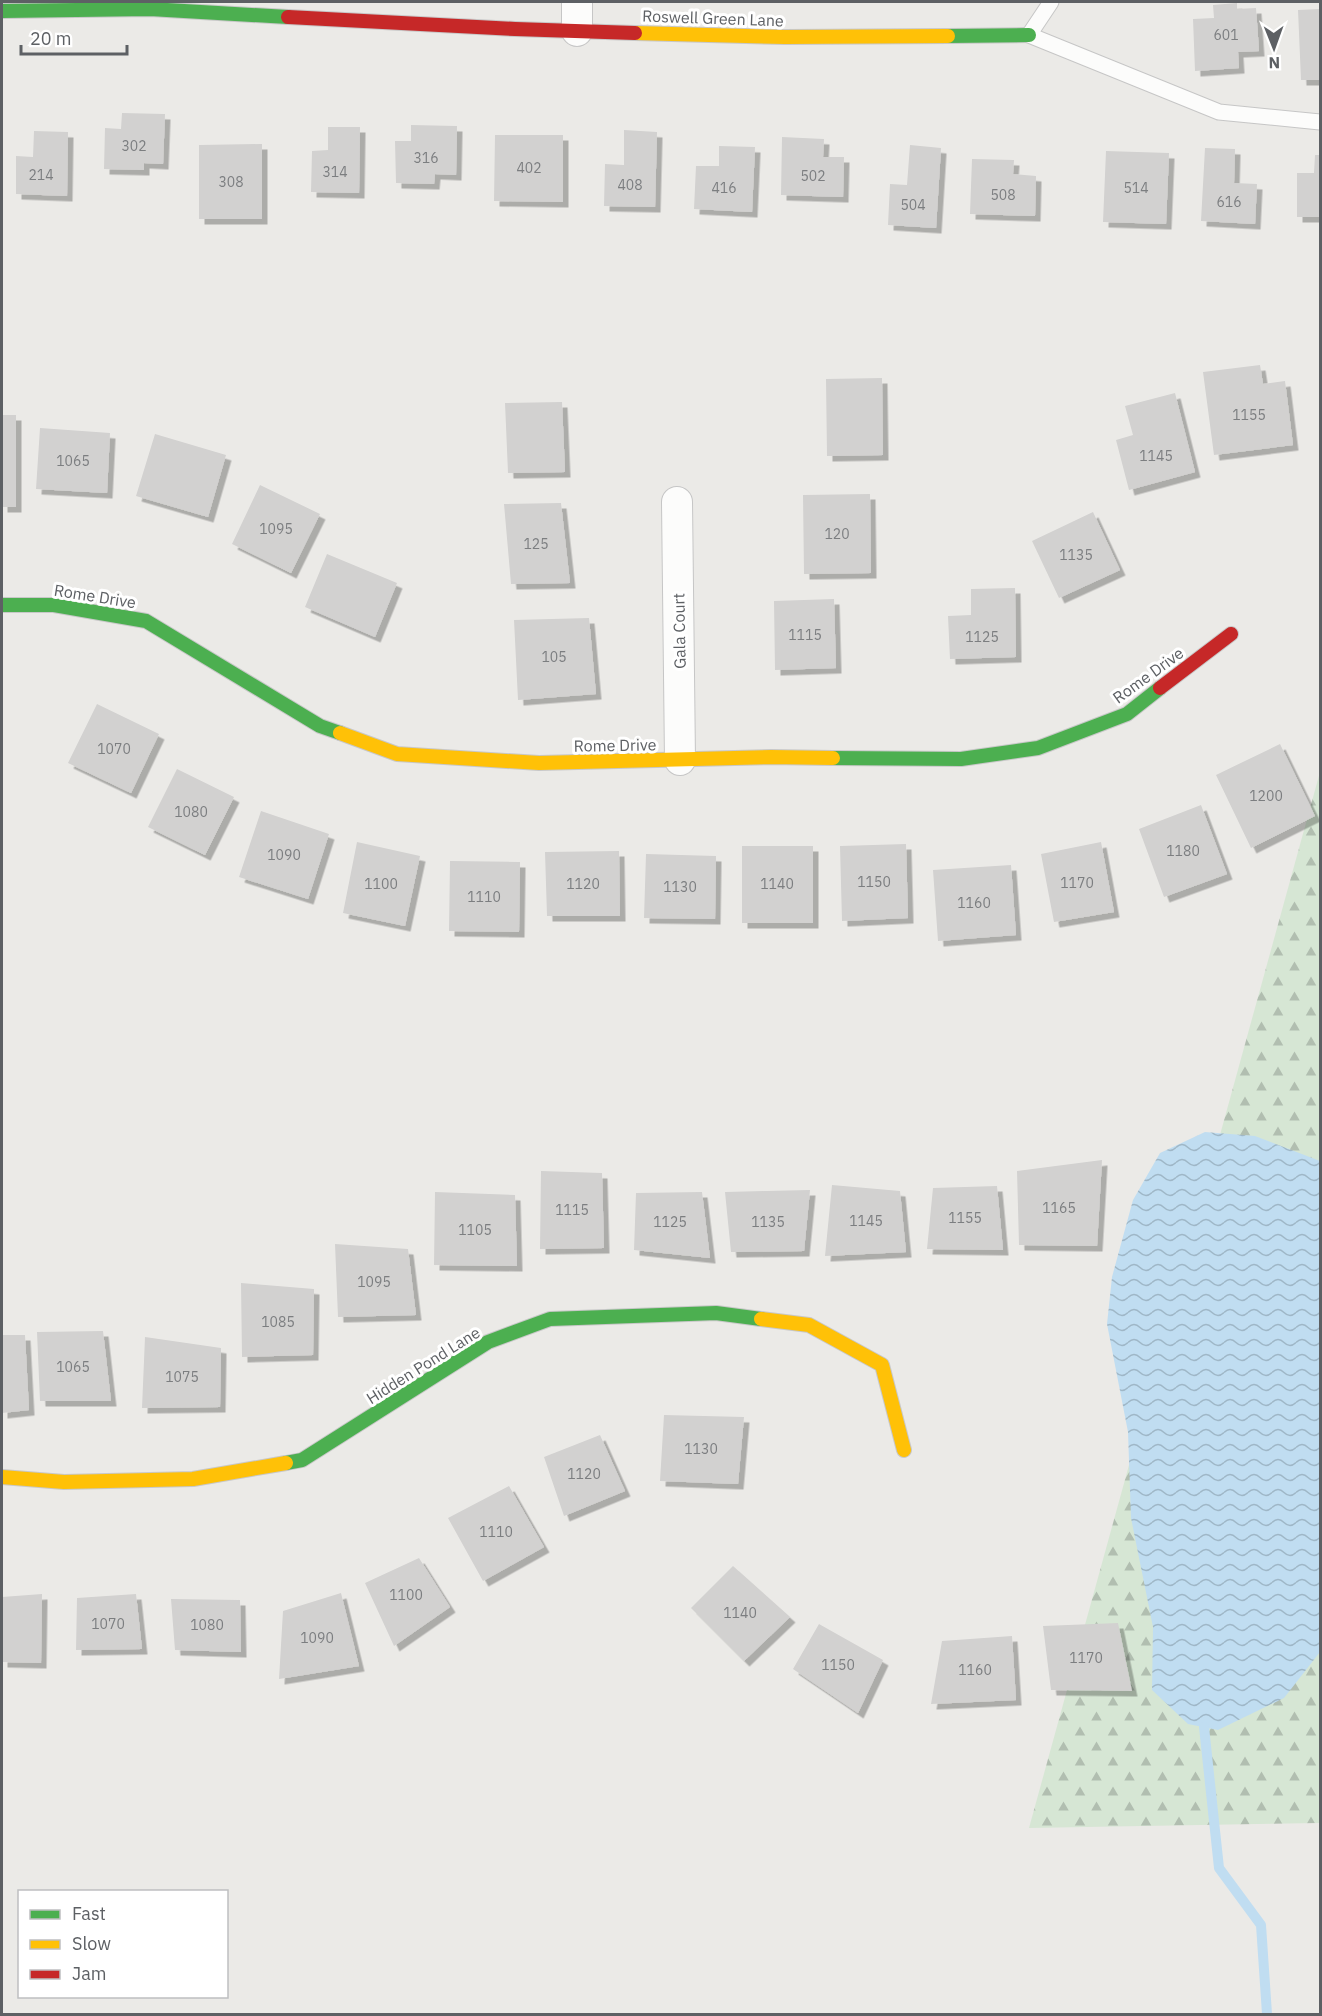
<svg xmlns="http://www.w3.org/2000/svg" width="1322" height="2016" viewBox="0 0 1322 2016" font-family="'IBM Plex Sans',sans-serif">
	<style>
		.forest { fill: url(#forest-firs) }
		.water { fill: url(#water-waves) }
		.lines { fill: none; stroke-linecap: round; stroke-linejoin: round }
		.stream { stroke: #c0ddf1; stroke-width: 10 }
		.building { fill: #d2d1d0; filter: url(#shadow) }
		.lane-casing { stroke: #c6c6c6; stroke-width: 17 }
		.street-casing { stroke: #c6c6c6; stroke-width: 32 }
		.fast-casing { stroke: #c8c8c8; stroke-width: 16 }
		.slow-casing { stroke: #c8c8c8; stroke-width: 16 }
		.jam-casing { stroke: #c8c8c8; stroke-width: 16 }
		.lane { stroke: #fcfcfb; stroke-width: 15 }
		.street { stroke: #fcfcfb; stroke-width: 30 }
		.fast { stroke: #4caf50; stroke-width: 14 }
		.slow { stroke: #ffc107; stroke-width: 14 }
		.jam { stroke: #c62828; stroke-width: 14 }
		.labels { text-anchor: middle; stroke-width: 6; stroke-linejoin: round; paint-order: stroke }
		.number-label { font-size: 14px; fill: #7c7e80 }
		.street-label { font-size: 16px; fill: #5d6064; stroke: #fff }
	</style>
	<defs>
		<pattern id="forest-firs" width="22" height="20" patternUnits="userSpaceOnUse" patternTransform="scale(1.5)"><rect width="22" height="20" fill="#d6e6d4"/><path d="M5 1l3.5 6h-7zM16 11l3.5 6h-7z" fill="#b1beb0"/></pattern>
		<pattern id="water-waves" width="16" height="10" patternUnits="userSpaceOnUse" patternTransform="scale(1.5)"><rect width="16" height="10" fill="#c0ddf1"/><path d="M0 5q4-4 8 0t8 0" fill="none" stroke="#9fb7c7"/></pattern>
		<filter id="shadow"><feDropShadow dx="5.5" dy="5.5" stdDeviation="0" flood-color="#0004"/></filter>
	</defs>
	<rect width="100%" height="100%" fill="#ebeae7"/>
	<path class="forest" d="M1320 772V1823L1029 1828Z"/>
	<path class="water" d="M1205 1132 1255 1136 1320 1161V1652L1284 1698 1218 1730 1188 1724 1152 1690 1153 1627 1131 1518 1128 1432 1107 1324 1112 1277 1133 1200 1160 1153Z"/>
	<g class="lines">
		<path class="stream" d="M1204 1727 1219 1868 1261 1925 1267 2014"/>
	</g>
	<path class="building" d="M1237 3V9L1256 8 1259 51 1238 52 1239 68 1195 71 1193 19 1214 18 1213 5Z
		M1320 9V80H1301L1298 10Z
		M122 113 165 114 163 164 144 163V170L104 169 105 128 121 129Z
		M411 125 457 126 456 175 435 174 434 184 396 183 395 141H411Z
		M328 127H360L359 193 311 192 312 151 328 150Z
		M624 130 657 132 655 207 604 206 605 164 624 165Z
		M34 131 68 132 67 196 16 194V156L33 157Z
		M495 135H563V202L494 201Z
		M782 137 824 139 823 157H844L843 197 781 195Z
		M262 144V219H199V145Z
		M910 145 941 148 936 228 888 225 890 184 907 185Z
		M719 146 755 147 752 212 694 209 696 166H719Z
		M1205 148 1235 149 1234 183 1257 184 1255 224 1201 221Z
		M1106 151 1169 153 1166 224 1103 222Z
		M1315 155H1320V217H1297V173H1314Z
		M972 159 1014 160 1013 174 1036 176 1035 216 970 214Z
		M1260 365 1263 384 1285 381 1293 445 1214 455 1203 372Z
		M882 378 883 455 827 456 826 379Z
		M1175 393 1195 472 1129 490 1116 440 1133 435 1125 406Z
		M562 402 565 472 508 473 505 403Z
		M2 415H16V507H2Z
		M40 428 110 433 107 493 36 489Z
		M155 434 226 455 208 517 136 496Z
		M260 485 320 514 291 573 232 544Z
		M870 494 871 573 804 574 803 495Z
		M561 503 570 583 511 584 504 504Z
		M1093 512 1120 570 1059 598 1032 541Z
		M327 554 397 583 375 637 305 607Z
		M1015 588 1016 657 950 659 948 616 971 615V589Z
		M834 599 836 668 775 670 774 601Z
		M589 618 596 694 518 700 514 620Z
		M97 704 159 734 131 793 68 763Z
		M1280 744 1315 816 1251 848 1216 775Z
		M177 769 234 797 205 855 148 827Z
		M1201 805 1227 874 1164 897 1139 829Z
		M261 811 329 834 308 899 239 877Z
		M357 842 420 856 405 926 343 913Z
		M1101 842 1114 912 1054 922 1041 854Z
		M906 844 908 918 842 921 840 846Z
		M742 846H813V923H742Z
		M619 851 620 916H547L545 852Z
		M646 854 716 856 715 919 644 918Z
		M450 861 520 862 519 932 449 931Z
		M1011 865 1016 935 938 941 933 870Z
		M1102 1160 1097 1246 1019 1245 1017 1171Z
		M541 1171 602 1173 604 1248 540 1249Z
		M832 1185 900 1191 906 1252 825 1256Z
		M997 1186 1003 1250 927 1249 933 1188Z
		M810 1190 804 1251 731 1252 725 1192Z
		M435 1192 515 1195 517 1266 434 1265Z
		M702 1192 710 1258 634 1250 636 1193Z
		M335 1244 408 1249 416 1315 338 1317Z
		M241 1283 314 1289 313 1355 242 1357Z
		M103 1331 111 1401H40L37 1332Z
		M2 1335H25L29 1410 2 1413Z
		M145 1337 221 1348 220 1407 142 1408Z
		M664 1415 744 1417 738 1484 660 1481Z
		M600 1435 625 1491 564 1516 544 1457Z
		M509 1486 544 1547 483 1581 448 1518Z
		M419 1558 450 1607 394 1646 365 1583Z
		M733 1566 790 1617 744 1661 691 1608Z
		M341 1593 359 1666 279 1679 283 1611Z
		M42 1594 41 1663 2 1662V1597Z
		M136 1594 142 1649 76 1650 77 1598Z
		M171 1599 240 1600 241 1652 175 1650Z
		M1118 1623 1132 1691 1051 1690 1043 1626Z
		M819 1624 883 1660 858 1713 793 1669Z
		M1012 1636 1016 1700 931 1704 942 1641Z"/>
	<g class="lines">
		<defs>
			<path id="lane" d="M1051 2 1029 35 1219 112 1320 122"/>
			<path id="street" d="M577 2V31
				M677 502 680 760"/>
			<path id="fast" d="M2 11 150 9 288 17
				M948 36 1029 35
				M2 605H54L146 621 320 726 340 733
				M833 758 961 759 1038 748 1127 714 1160 688
				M286 1463 302 1460 488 1342 550 1319 716 1313 761 1319"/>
			<path id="slow" d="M635 33 785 37 948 36
				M340 733 397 754 539 763 771 757 833 758
				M761 1319 809 1325 882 1365 904 1450
				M2 1477 64 1482 193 1479 286 1463"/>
			<path id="jam" d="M288 17 515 29 635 33
				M1160 688 1231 634"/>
		</defs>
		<use href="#lane" class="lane-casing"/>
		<use href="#street" class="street-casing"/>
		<use href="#fast" class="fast-casing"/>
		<use href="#slow" class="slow-casing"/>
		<use href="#jam" class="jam-casing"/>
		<use href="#lane" class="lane"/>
		<use href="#street" class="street"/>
		<use href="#fast" class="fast"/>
		<use href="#slow" class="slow"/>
		<use href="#jam" class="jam"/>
	</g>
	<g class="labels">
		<g class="number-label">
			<text x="1226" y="40">601</text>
			<text x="134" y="151">302</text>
			<text x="426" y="163">316</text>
			<text x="529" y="173">402</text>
			<text x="335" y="177">314</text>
			<text x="41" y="180">214</text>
			<text x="813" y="181">502</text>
			<text x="231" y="187">308</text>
			<text x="630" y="190">408</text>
			<text x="724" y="193">416</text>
			<text x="1136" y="193">514</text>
			<text x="1003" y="200">508</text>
			<text x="1229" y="207">616</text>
			<text x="913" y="210">504</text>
			<text x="1249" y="420">1155</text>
			<text x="1156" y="461">1145</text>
			<text x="73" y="466">1065</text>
			<text x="276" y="534">1095</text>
			<text x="837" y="539">120</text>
			<text x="536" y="549">125</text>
			<text x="1076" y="560">1135</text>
			<text x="805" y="640">1115</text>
			<text x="982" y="642">1125</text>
			<text x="554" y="662">105</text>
			<text x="114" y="754">1070</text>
			<text x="1266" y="801">1200</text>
			<text x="191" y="817">1080</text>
			<text x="1183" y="856">1180</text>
			<text x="284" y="860">1090</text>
			<text x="874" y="887">1150</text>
			<text x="1077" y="888">1170</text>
			<text x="381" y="889">1100</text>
			<text x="583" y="889">1120</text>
			<text x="777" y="889">1140</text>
			<text x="680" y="892">1130</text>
			<text x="484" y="902">1110</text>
			<text x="974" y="908">1160</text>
			<text x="1059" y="1213">1165</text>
			<text x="572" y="1215">1115</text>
			<text x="965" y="1223">1155</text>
			<text x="866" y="1226">1145</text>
			<text x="670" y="1227">1125</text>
			<text x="768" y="1227">1135</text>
			<text x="475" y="1235">1105</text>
			<text x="374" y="1287">1095</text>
			<text x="278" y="1327">1085</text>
			<text x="73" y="1372">1065</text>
			<text x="182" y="1382">1075</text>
			<text x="701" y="1454">1130</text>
			<text x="584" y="1479">1120</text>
			<text x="496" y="1537">1110</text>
			<text x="406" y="1600">1100</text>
			<text x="740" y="1618">1140</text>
			<text x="108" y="1629">1070</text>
			<text x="207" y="1630">1080</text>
			<text x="317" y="1643">1090</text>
			<text x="1086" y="1663">1170</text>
			<text x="838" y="1670">1150</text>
			<text x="975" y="1675">1160</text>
		</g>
		<g class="street-label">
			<text transform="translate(713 18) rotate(2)" y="6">Roswell Green Lane</text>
			<text transform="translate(95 596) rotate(9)" y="6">Rome Drive</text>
			<text transform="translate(679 631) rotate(-91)" y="6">Gala Court</text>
			<text transform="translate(1148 675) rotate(-36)" y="6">Rome Drive</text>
			<text transform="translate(615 745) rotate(-1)" y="6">Rome Drive</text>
			<text transform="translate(423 1365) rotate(-32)" y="6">Hidden Pond Lane</text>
		</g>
	</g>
	<rect width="1322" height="2016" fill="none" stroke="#5d6064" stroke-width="6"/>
	<rect x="18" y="1890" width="210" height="108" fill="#ffffff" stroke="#bebfc1" stroke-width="1.5"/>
	<rect x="30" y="1910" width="30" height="9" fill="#4caf50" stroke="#bebfc1" stroke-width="1.5"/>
	<text x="72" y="1920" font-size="18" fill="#5d6064">Fast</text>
	<rect x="30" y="1940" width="30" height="9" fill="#ffc107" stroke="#bebfc1" stroke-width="1.5"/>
	<text x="72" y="1950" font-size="18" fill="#5d6064">Slow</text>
	<rect x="30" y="1970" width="30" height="9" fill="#c62828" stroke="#bebfc1" stroke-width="1.5"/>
	<text x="72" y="1980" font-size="18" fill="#5d6064">Jam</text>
	<g transform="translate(1274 48) rotate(179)" stroke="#ffffff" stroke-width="4.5" paint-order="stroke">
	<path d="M0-4.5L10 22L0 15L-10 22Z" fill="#5d6064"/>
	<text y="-9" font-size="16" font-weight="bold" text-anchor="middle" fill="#5d6064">N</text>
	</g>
	<path d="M21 45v9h106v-9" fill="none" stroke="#5d6064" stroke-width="3"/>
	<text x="30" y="45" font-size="18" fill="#5d6064" stroke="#ffffff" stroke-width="4.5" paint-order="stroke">20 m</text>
</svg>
